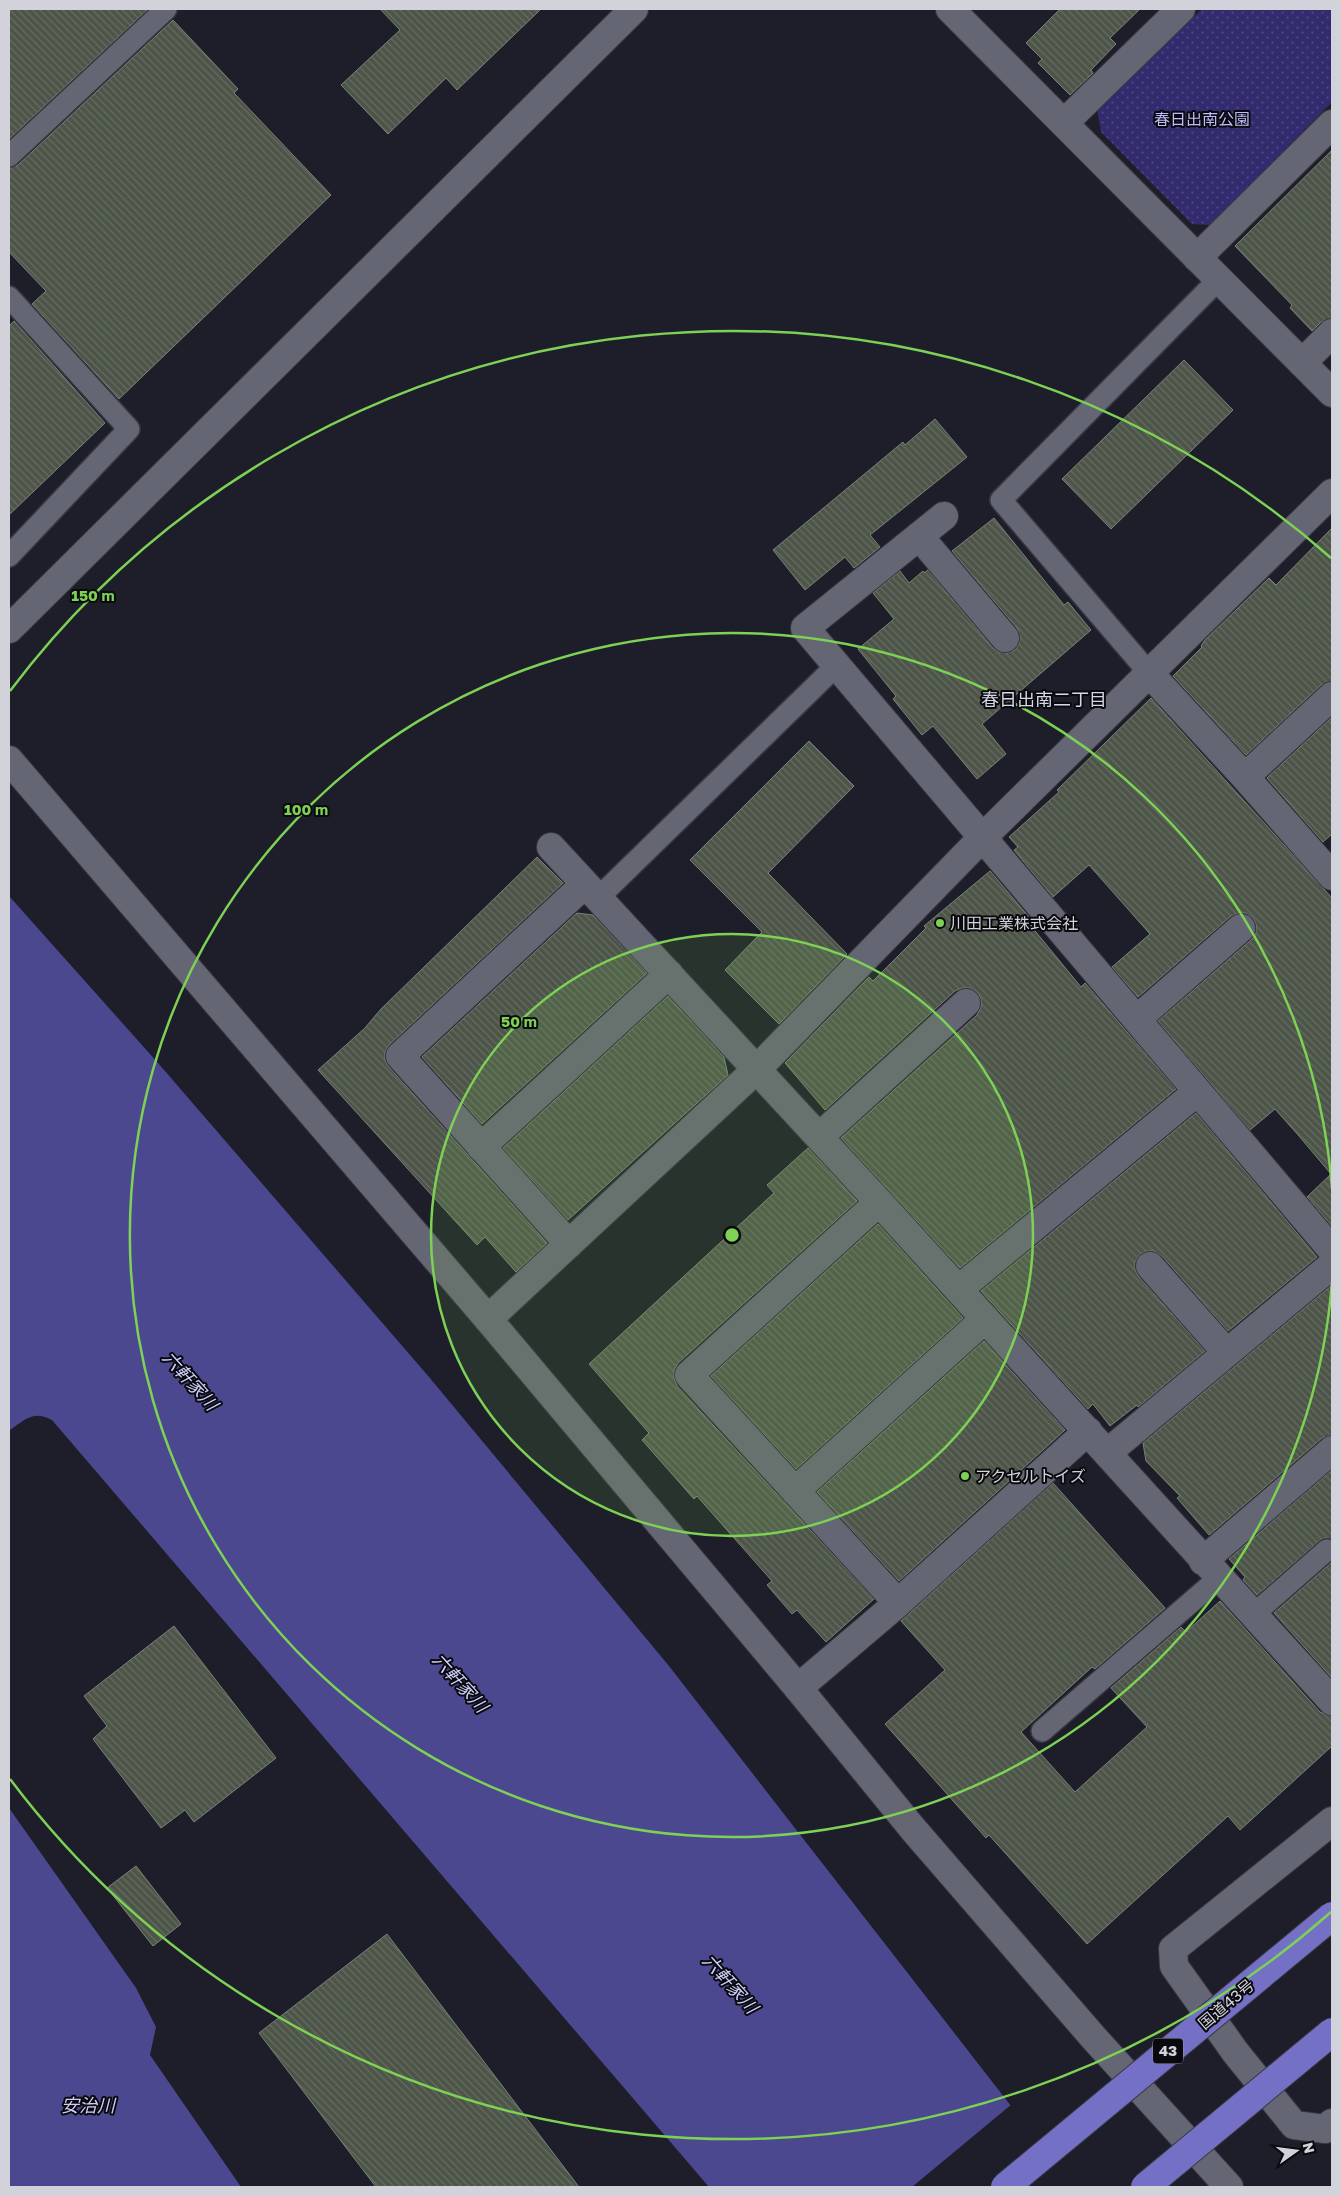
<svg xmlns="http://www.w3.org/2000/svg" width="1341" height="2196" viewBox="0 0 1341 2196" font-family="'Golos Text','Noto Sans JP',sans-serif">
	<style>
		.green { fill: url(#green-dots) }
		.water { fill: #4c4890 }
		.pier { fill: #1e1e2a }
		.building { fill: url(#building-back-hatch); stroke: #7a8376 }
		.lines { fill: none; stroke-linecap: round; stroke-linejoin: round }
		.service-casing { stroke: #383843; stroke-width: 24 }
		.minor-casing { stroke: #383843; stroke-width: 30 }
		.tertiary-casing { stroke: #383843; stroke-width: 30 }
		.service { stroke: #656674; stroke-width: 21 }
		.minor { stroke: #656674; stroke-width: 28 }
		.tertiary { stroke: #656674; stroke-width: 28 }
		.trunk-bridge-casing { stroke: #383843; stroke-width: 30; stroke-linecap: butt }
		.trunk-bridge { stroke: #7470c6; stroke-width: 28 }
		.ring { fill: none; stroke: #7dd154; stroke-width: 2.5 }
		.poi-dot { fill: #7dd154; stroke: #09090e; stroke-width: 2 }
		.labels { text-anchor: middle; stroke-width: 4; stroke-linejoin: round; paint-order: stroke }
		.shield { fill: #09090e; stroke: #96969e; stroke-width: 1 }
		.shield-label { font-size: 15px; font-weight: bold; fill: #d2d2db }
		.park-label { font-size: 16px; fill: #bcbefc; stroke: #09090e }
		.poi-label { font-size: 16px; fill: #d2d2db; stroke: #09090e; text-anchor: start }
		.street-label { font-size: 16px; fill: #d2d2db; stroke: #09090e }
		.neighbourhood-label { font-size: 18px; fill: #d5d6e7; stroke: #09090e }
		.water-label { font-size: 18px; font-style: italic; fill: #cdcff9; stroke: #09090e }
		.centre { fill: #7dd154; stroke: #09090e; stroke-width: 2.5 }
		.ring-label { font-size: 15px; text-anchor: middle; font-weight: bold; fill: #7dd154; stroke: #09090e; stroke-width: 4; stroke-linejoin: round; paint-order: stroke }
	</style>
	<defs>
		<pattern id="green-dots" width="8" height="8" patternUnits="userSpaceOnUse" patternTransform="scale(1.25)"><rect width="8" height="8" fill="#322b6d"/><path d="M2 2h.1M6 6h.1" fill="none" stroke="#4f4981" stroke-width="1.8" stroke-linecap="round"/></pattern>
		<pattern id="building-back-hatch" width="6" height="6" patternUnits="userSpaceOnUse" patternTransform="scale(1.25)"><rect width="6" height="6" fill="#4c5548"/><path d="M-1 5l2 2M0 0l6 6M5-1l2 2" fill="none" stroke="#656d62"/></pattern>
	</defs>
	<rect width="100%" height="100%" fill="#1e1e2a"/>
	<path class="green" d="M1202 9H1332V102L1210 225 1192 224 1101 132 1097 108Z"/>
	<path class="water" d="M9 896 158 1063 429 1377 669 1666 1074 2187H709L52 1420C33 1410 26 1419 10 1430Z
		M9 1808 136 1988 156 2027 150 2055 241 2187H9Z"/>
	<path class="pier" d="M1012 2104 1076 2187H912Z"/>
	<path class="building" d="M9 9H148L9 139Z
		M380 9H541L457 90 446 78 388 134 341 85 400 30Z
		M1060 9H1140L1110 38 1116 44 1091 70 1093 73 1070 95 1038 63 1042 59 1026 43Z
		M173 20 238 89 234 93 331 195 119 399 32 304 46 291 9 252V168L18 165Z
		M1332 150V318L1321 322 1312 331 1290 308 1292 305 1235 246Z
		M14 321 105 423 9 515V326Z
		M1184 360 1233 410 1111 529 1062 479Z
		M935 419 967 457 870 535 880 547 854 568 845 557 805 590 773 550 903 442 905 445Z
		M994 518 1064 605 1068 602 1091 630 982 724 1006 754 977 779 933 726 922 735 893 699 896 696 858 649 894 619 873 593 900 571 909 583 923 571 924 573 928 570 993 648 999 652 1007 653 1015 650 1019 644 1020 636 1017 628 952 551Z
		M1332 528V681L1321 685 1246 755 1173 676 1202 647 1201 646 1205 640 1269 578 1276 585Z
		M1151 698 1332 898V1226L1307 1197 1331 1174 1299 1136 1275 1109 1250 1130 1158 1021 1251 940 1256 933V924L1253 918 1246 913H1238L1231 916 1138 997 1112 967 1150 934 1089 865 1053 897 1014 850 1018 847 1009 837 1059 792 1057 790Z
		M1332 717V834L1323 842 1267 778Z
		M809 741 854 786 768 873 847 954 779 1024 725 970 762 932 690 860Z
		M537 857 563 883 389 1045 385 1052V1060L388 1066 547 1243 516 1272 485 1237 477 1245 318 1070 365 1028 381 1009Z
		M990 871 1034 923 1031 926 1081 987 1085 983 1176 1089 960 1268 841 1138 977 1015 981 1007V999L978 993 970 988H962L955 991 825 1110 785 1063 869 977 873 981 926 928 924 926Z
		M577 913 593 915 647 973 482 1124 422 1057Z
		M668 996 724 1057 728 1075 568 1220 503 1148Z
		M1196 1113 1317 1257 1228 1331 1162 1256 1154 1251H1147L1140 1254 1135 1262V1269L1138 1276 1205 1351 1138 1407 1137 1405 1110 1426 1093 1404 1088 1409 981 1291Z
		M808 1148 857 1201 678 1363 674 1370V1378L677 1386 874 1599 826 1642 797 1610 792 1614 767 1585 772 1581 697 1496 694 1499 657 1457 642 1440 649 1433 589 1364 774 1193 767 1185Z
		M878 1224 963 1318 796 1469 711 1376Z
		M1332 1285V1435L1322 1438 1209 1535 1177 1498 1180 1496 1146 1461 1143 1443Z
		M984 1341 1065 1430 899 1581 817 1492Z
		M1332 1470V1539L1325 1538 1319 1541 1257 1595 1243 1580 1245 1577 1229 1559Z
		M1053 1483 1165 1608 1095 1669 1092 1667 1021 1732 1075 1792 1147 1727 1111 1688 1181 1627 1186 1632 1220 1601 1320 1712 1332 1716V1746L1240 1830 1228 1816 1087 1944 989 1835 986 1838 885 1724 945 1670 901 1621Z
		M1332 1562V1678L1274 1613Z
		M174 1626 276 1758 194 1822 185 1810 161 1828 93 1739 107 1726 84 1696Z
		M136 1866 181 1924 153 1946 107 1888Z
		M387 1934 579 2187H376L259 2033Z"/>
	<g class="lines">
		<defs>
			<path id="service" d="M9 156 166 9
				M9 297 129 429 9 556
				M1150 674 1001 500 1219 279
				M598 898 837 665
				M1253 1615 1327 1550
				M1042 1731 1219 1578"/>
			<path id="minor" d="M950 9 1332 393
				M1064 123 1181 9
				M1197 258 1332 124
				M1302 363 1332 333
				M944 516 805 628 1332 1250
				M919 536 1005 638
				M1150 674 1245 777 1332 876
				M1245 777 1332 696
				M551 847 879 1202 1332 1701
				M1137 1019 1241 928
				M819 1137 966 1003
				M481 1147 669 974
				M879 1202 689 1375 898 1603
				M569 1244 400 1056 585 884
				M1150 1266 1227 1353
				M959 1289 1197 1092
				M488 1319 757 1069 982 838 1332 493
				M1107 1453 1332 1265
				M795 1491 985 1319
				M1203 1561 1332 1450
				M798 1688 898 1603 1088 1431
				M1332 1821 1173 1949 1174 1966 1236 2053 1294 2125 1325 2129 1332 2123"/>
			<path id="tertiary" d="M9 629 634 9
				M9 760 488 1319 798 1688 913 1829 1093 2037 1229 2187"/>
		</defs>
		<use href="#service" class="service-casing"/>
		<use href="#minor" class="minor-casing"/>
		<use href="#tertiary" class="tertiary-casing"/>
		<use href="#service" class="service"/>
		<use href="#minor" class="minor"/>
		<use href="#tertiary" class="tertiary"/>
		<defs>
			<path id="trunk-bridge" d="M1005 2187 1332 1916
				M1145 2187 1332 2032"/>
		</defs>
		<use href="#trunk-bridge" class="trunk-bridge-casing"/>
		<use href="#trunk-bridge" class="trunk-bridge"/>
	</g>
	<circle cx="732" cy="1235" r="301" fill="#7dd154" fill-opacity=".12"/>
	<g class="ring">
		<circle cx="732" cy="1235" r="301"/>
		<path d="M1332 1282A602 602 0 1 1 1332 1188"/>
		<path d="M1331 1912A904 904 0 0 1 10 1779M10 691A904 904 0 0 1 1331 558"/>
	</g>
	<g class="poi-dot">
		<circle cx="940" cy="923" r="5"/>
		<circle cx="965" cy="1476" r="5"/>
	</g>
	<g class="labels">
		<rect class="shield" x="1153" y="2038.5" width="30" height="25" rx="4"/>
		<g class="shield-label">
			<text x="1168" y="2056">43</text>
		</g>
		<g class="park-label">
			<text x="1202" y="125">春日出南公園</text>
		</g>
		<g class="poi-label">
			<text x="950" y="929">川田工業株式会社</text>
			<text x="975" y="1482">アクセルトイズ</text>
		</g>
		<g class="street-label">
			<text transform="translate(1226 2004) rotate(-40)" y="6">国道43号</text>
		</g>
		<g class="neighbourhood-label">
			<text x="1044" y="706">春日出南二丁目</text>
		</g>
		<g class="water-label">
			<text transform="translate(190 1381) rotate(48)" y="6">六軒家川</text>
			<text transform="translate(460 1683) rotate(48)" y="6">六軒家川</text>
			<text transform="translate(730 1984) rotate(48)" y="6">六軒家川</text>
			<text x="88" y="2112">安治川</text>
		</g>
	</g>
	<circle cx="732" cy="1235" r="8" class="centre"/>
	<g class="ring-label">
		<text x="93" y="601">150 m</text>
		<text x="306" y="815">100 m</text>
		<text x="519" y="1027">50 m</text>
	</g>
	<rect width="1341" height="2196" fill="none" stroke="#d2d2db" stroke-width="20"/>
	<g transform="translate(1296 2151) rotate(76)" stroke="#09090e" stroke-width="4" paint-order="stroke">
	<path d="M0-4L9 19L0 12L-9 19Z" fill="#d2d2db"/>
	<text y="-8" font-size="14" font-weight="bold" text-anchor="middle" fill="#d2d2db">N</text>
	</g>
</svg>
